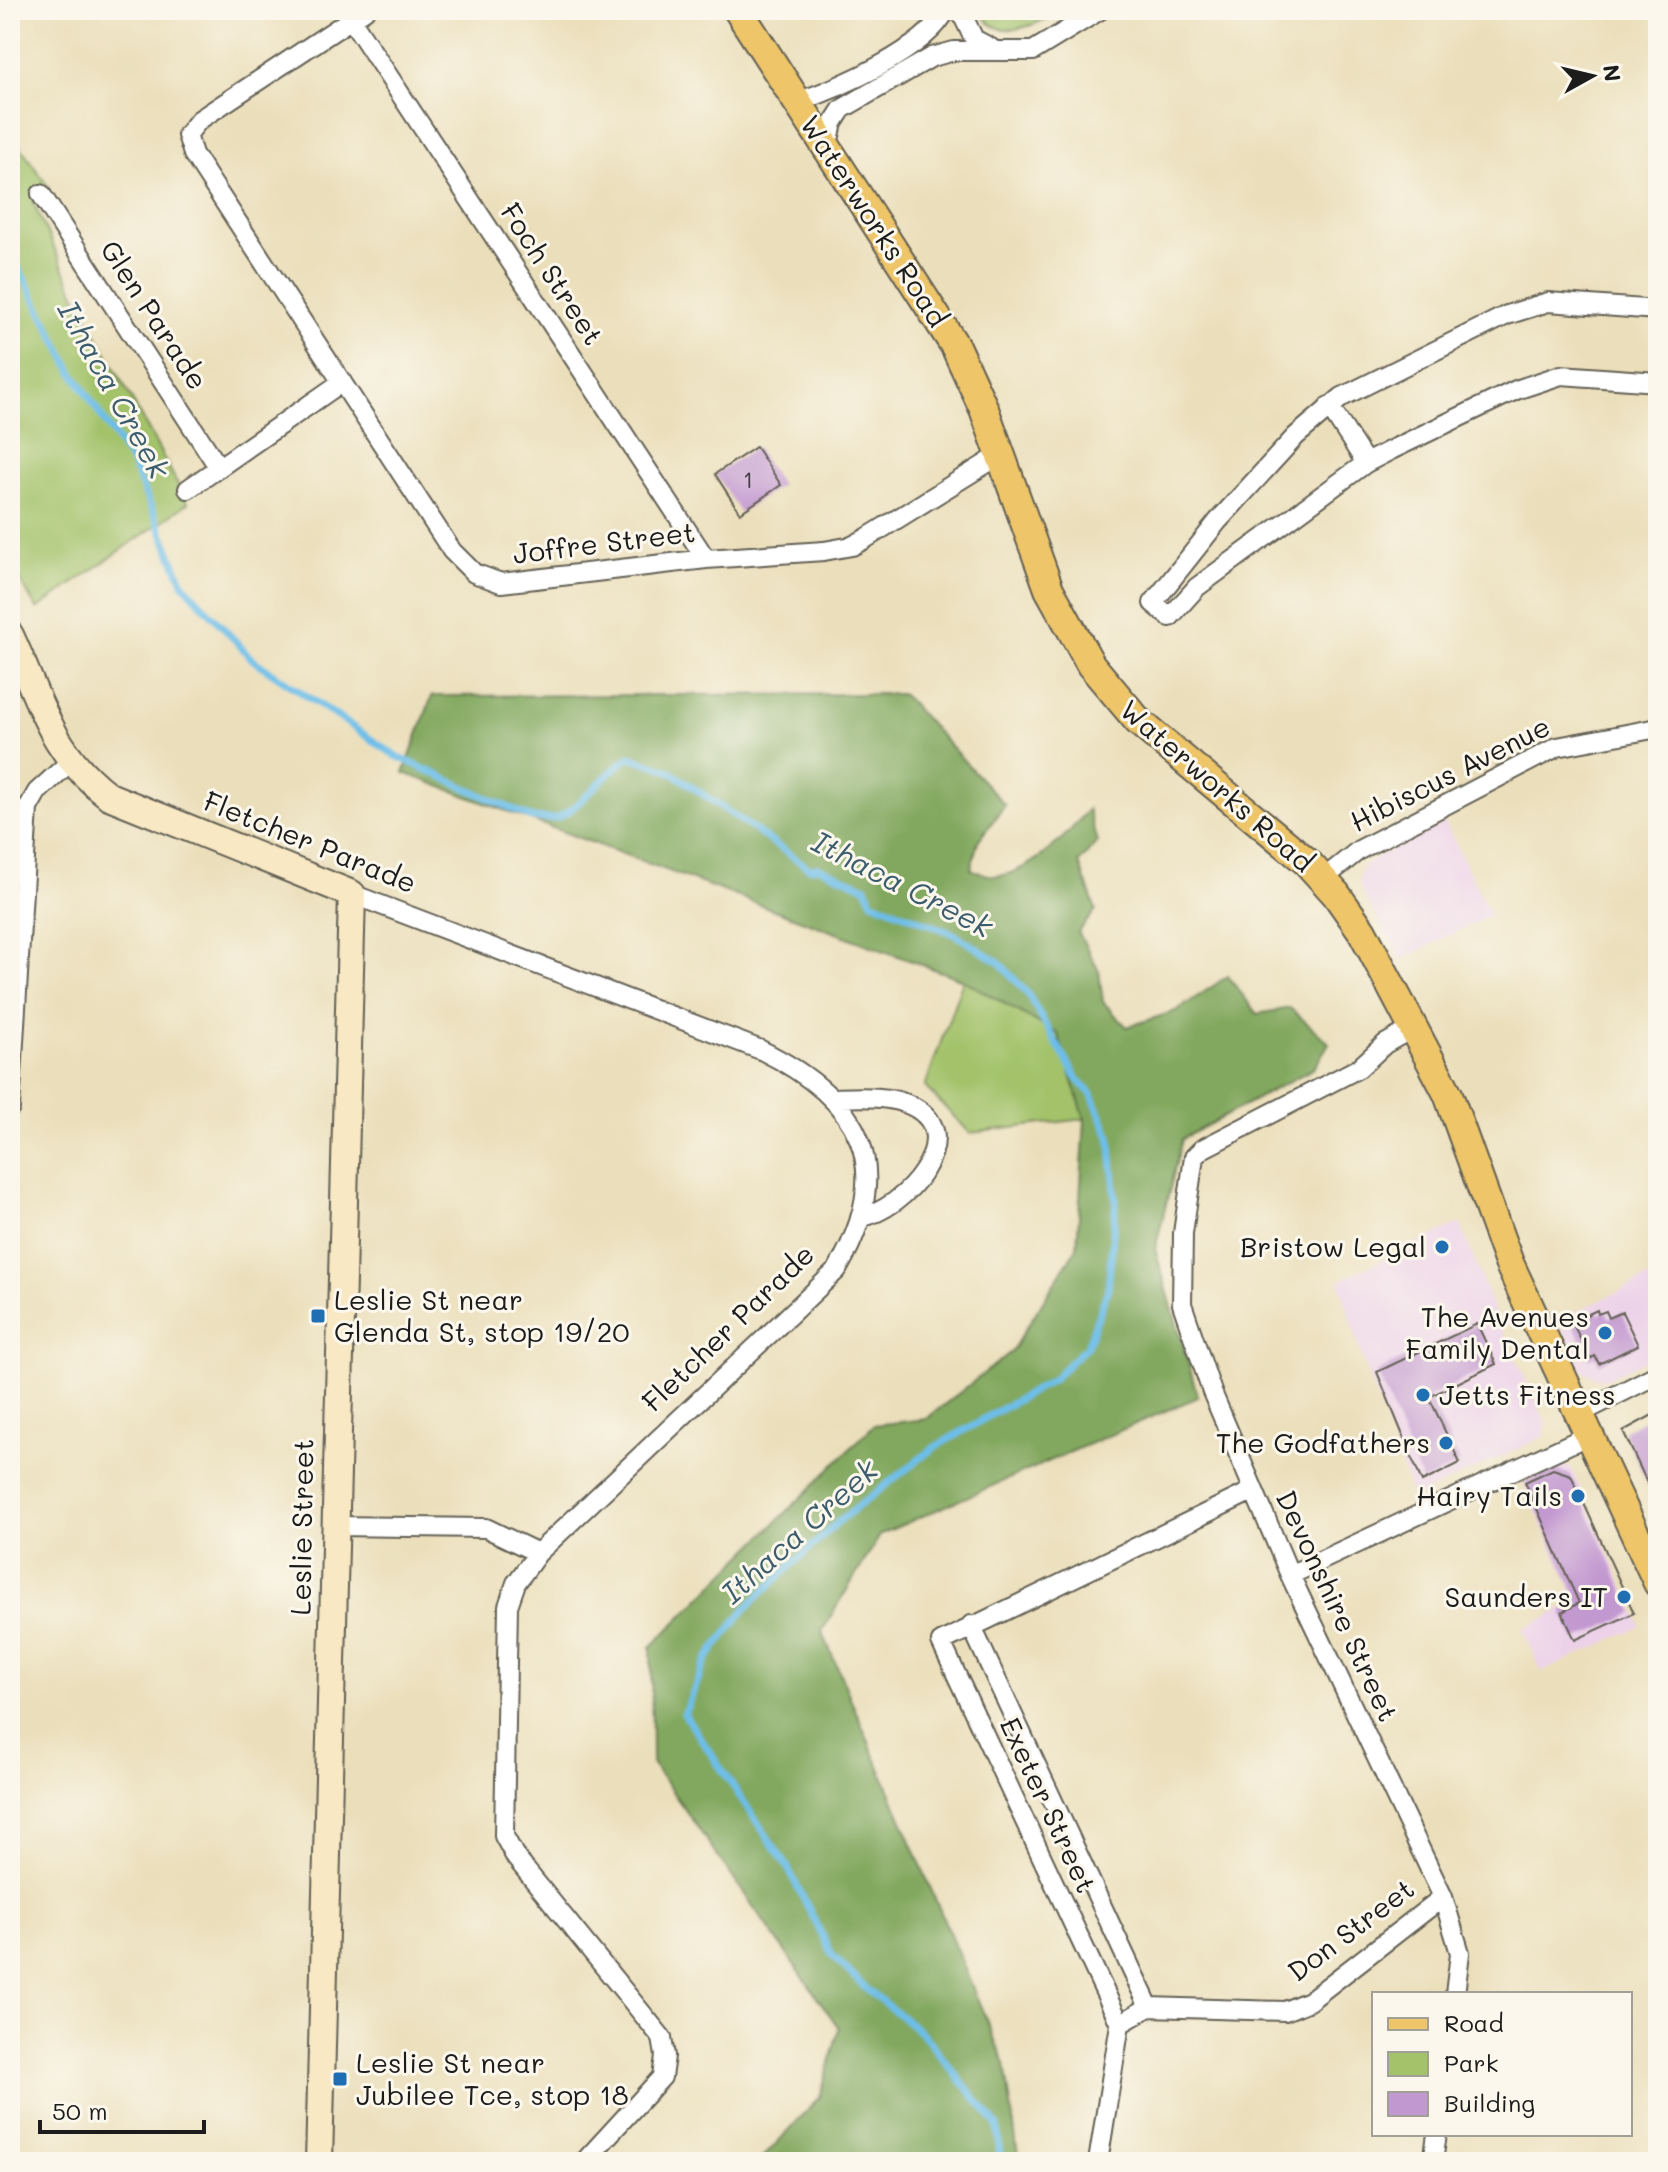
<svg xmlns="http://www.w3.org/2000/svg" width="1668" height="2172" viewBox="0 0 1668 2172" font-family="Mali,sans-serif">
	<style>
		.built { fill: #ecd1e9 }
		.green { fill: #a3c26a; stroke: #606f43; stroke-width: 2 }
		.forest { fill: #82a85e; stroke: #4f623d; stroke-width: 2 }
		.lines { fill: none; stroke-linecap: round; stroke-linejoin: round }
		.stream { stroke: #6dbee8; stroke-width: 7 }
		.building { fill: #c298d0 }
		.street-casing { stroke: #646054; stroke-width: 22 }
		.secondary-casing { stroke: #646054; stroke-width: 30 }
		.primary-casing { stroke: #646054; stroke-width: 32 }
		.street { stroke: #fff; stroke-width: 18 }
		.secondary { stroke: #f8e8c3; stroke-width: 26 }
		.primary { stroke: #eec569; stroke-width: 28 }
		.poi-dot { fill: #1f6fb2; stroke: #fbf7ec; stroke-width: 3 }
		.labels { text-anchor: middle; stroke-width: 6; stroke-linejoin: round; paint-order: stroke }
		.number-label { font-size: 24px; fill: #463b49 }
		.street-label { font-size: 28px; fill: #1c1c1c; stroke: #fbf7ec }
		.poi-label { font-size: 28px; fill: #1c1c1c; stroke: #fbf7ec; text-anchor: end }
		.water-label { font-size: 30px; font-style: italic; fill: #3c5d6e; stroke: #fbf7ec }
	</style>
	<rect width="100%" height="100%" fill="#fbf7ec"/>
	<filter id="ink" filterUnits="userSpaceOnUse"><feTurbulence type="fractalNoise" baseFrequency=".0125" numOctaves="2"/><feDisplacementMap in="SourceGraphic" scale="16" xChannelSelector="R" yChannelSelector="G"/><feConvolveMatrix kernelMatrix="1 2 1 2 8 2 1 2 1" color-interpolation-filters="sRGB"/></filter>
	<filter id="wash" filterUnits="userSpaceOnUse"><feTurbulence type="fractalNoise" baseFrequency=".006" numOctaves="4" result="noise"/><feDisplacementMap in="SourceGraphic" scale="32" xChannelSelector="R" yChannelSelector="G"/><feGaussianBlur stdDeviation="1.8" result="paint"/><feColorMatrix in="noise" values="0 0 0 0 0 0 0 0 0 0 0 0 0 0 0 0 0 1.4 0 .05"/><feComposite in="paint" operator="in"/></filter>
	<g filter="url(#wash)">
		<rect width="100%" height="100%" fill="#ebdfbb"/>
		<path class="built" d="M1445 822 1490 915 1401 960 1360 888 1359 877 1363 867 1377 857Z
			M1460 1223 1495 1314 1547 1425 1543 1437 1413 1498 1367 1372 1339 1281Z
			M1658 1273V1354L1608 1378 1599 1379 1581 1370 1559 1320Z
			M1563 1465 1571 1468 1641 1626 1542 1672 1522 1629 1578 1602 1523 1483Z"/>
		<path class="green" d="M980 10H1065C1039 23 996 46 980 10Z
			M10 131 49 188 33 202 77 298 188 503 37 609 10 563Z
			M963 980 1058 1033 1085 1119 970 1133 925 1087Z"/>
		<path class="forest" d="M902 694 1005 805 978 841 971 869C979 872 988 876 996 876 1030 873 1069 835 1088 809L1097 842 1079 863 1096 910 1078 932 1099 971 1103 1002 1127 1027 1176 1011 1228 976 1257 1014 1290 1008 1329 1043 1314 1068 1182 1139 1155 1249 1198 1397 881 1534 822 1631 1005 2064 1019 2162H759L820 2097 839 2028 652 1763 651 1647 874 1425 926 1419 1011 1352 1077 1247 1085 1119 1058 1034 963 980 404 773 432 696Z"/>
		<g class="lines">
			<path class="stream" d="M10 251 73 373 132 463 184 585 253 660 396 756 532 818C539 818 550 820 557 818 577 810 606 772 630 757L668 770 809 868 818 867 866 887 872 901 954 934 999 962 1027 993 1076 1077 1092 1095 1110 1136 1116 1202 1108 1289 1087 1346 1052 1380 935 1447 838 1522 745 1609 707 1659 684 1714 787 1866 832 1955 864 1987 922 2033 998 2126 1000 2162"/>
		</g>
		<g id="blocks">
			<path class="building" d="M756 447 781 485 740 513 715 474Z
				M1597 1310 1598 1314 1606 1311 1609 1318 1622 1312 1638 1345 1599 1364 1595 1356 1590 1359 1572 1322Z
				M1477 1324 1496 1364 1429 1397 1460 1463 1422 1482 1377 1372Z
				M1658 1412V1506L1623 1431Z
				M1553 1469 1571 1475 1634 1613 1575 1640 1562 1612 1579 1603 1525 1482Z"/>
		</g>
	</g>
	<g filter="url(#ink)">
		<use href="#blocks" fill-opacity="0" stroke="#646054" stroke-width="2"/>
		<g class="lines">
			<defs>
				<path id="street" d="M365 10 199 120 187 135 193 154 452 551 474 573 501 583 706 559 824 551 852 546 865 539 1000 455
					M960 10 974 39 991 48
					M351 19 706 559
					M797 102C839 88 926 50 946 10
					M827 148 833 123 842 109 932 57 954 51H1033L1100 10
					M41 194 219 468
					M1658 310 1548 302 1507 315 1342 397 1296 436 1218 521 1153 603 1170 617 1197 587 1366 463 1391 450 1516 390 1561 375 1658 382
					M1329 406 1366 463
					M188 489 342 382
					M1323 879 1359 850 1557 747 1658 728
					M352 894 761 1050C862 1100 897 1167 837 1270L538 1553 516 1583 508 1606 504 1836 516 1858 662 2038 665 2056 662 2077 584 2162
					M1413 1028 1385 1044 1359 1068 1202 1149 1194 1157 1183 1233 1182 1304 1212 1392 1290 1575 1443 1897 1460 1953 1455 1994
					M835 1098C860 1097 891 1095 914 1107 969 1137 903 1211 861 1217
					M10 1108 28 808 37 792 70 762
					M1579 1414 1658 1374
					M334 1526 486 1528 538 1553
					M1290 1575 1589 1435
					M971 1625 1149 2007
					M1149 2007 1285 2011 1309 2001 1443 1897
					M1120 2024 941 1642 1252 1491
					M1098 2162 1120 2024 1149 2007
					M1433 2162 1437 2134"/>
				<path id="secondary" d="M10 635C40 699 49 751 109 796L352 894 319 2162"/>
				<path id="primary" d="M738 10 955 346 984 409 1049 589 1091 665 1139 722 1307 862 1336 894 1362 931 1448 1094 1509 1263 1658 1583"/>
			</defs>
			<use href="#street" class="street-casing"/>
			<use href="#secondary" class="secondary-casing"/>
			<use href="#primary" class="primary-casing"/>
			<use href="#street" class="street"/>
			<use href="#secondary" class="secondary"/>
			<use href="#primary" class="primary"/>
		</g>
	</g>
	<g class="poi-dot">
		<circle cx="1442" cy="1247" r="8"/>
		<rect x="310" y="1308" width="16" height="16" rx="4"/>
		<circle cx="1605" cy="1333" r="8"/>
		<circle cx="1423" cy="1395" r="8"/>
		<circle cx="1446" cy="1443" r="8"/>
		<circle cx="1578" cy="1496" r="8"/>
		<circle cx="1624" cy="1597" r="8"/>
		<rect x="332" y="2071" width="16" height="16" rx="4"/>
	</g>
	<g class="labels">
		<g class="number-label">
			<text x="748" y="488">1</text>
		</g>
		<g class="street-label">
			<text transform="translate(874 221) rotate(57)" y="10">Waterworks Road</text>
			<text transform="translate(552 274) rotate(57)" y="10">Foch Street</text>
			<text transform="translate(154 315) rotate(57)" y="10">Glen Parade</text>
			<text transform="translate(604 543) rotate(-7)" y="10">Joffre Street</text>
			<text transform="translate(1450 774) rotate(-27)" y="10">Hibiscus Avenue</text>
			<text transform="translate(1217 786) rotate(41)" y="10">Waterworks Road</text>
			<text transform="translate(310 842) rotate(22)" y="10">Fletcher Parade</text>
			<text transform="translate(728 1328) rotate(-44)" y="10">Fletcher Parade</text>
			<text transform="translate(302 1527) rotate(-89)" y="10">Leslie Street</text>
			<text transform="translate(1337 1606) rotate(65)" y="10">Devonshire Street</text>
			<text transform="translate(1048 1805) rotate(65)" y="10">Exeter Street</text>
			<text transform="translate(1351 1930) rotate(-37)" y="10">Don Street</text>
		</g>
		<g class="poi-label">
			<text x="1426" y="1257">Bristow Legal</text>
			<text x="334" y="1310" text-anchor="start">Leslie St near<tspan x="334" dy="32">Glenda St, stop 19/20</tspan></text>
			<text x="1589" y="1327">The Avenues<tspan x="1589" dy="32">Family Dental</tspan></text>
			<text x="1439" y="1405" text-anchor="start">Jetts Fitness</text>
			<text x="1430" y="1453">The Godfathers</text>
			<text x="1562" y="1506">Hairy Tails</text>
			<text x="1608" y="1607">Saunders IT</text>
			<text x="356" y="2073" text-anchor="start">Leslie St near<tspan x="356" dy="32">Jubilee Tce, stop 18</tspan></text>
		</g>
		<g class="water-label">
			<text transform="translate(113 390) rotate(61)" y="10">Ithaca Creek</text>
			<text transform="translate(902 885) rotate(27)" y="10">Ithaca Creek</text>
			<text transform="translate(800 1532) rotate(-42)" y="10">Ithaca Creek</text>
		</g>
	</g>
	<rect width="1668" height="2172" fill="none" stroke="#fbf7ec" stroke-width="40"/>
	<rect x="1372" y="1992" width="260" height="144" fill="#fbf7ec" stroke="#a29f99" stroke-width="2"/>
	<rect x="1388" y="2018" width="40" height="12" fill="#eec569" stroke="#a29f99" stroke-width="2"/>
	<text x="1444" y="2032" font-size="24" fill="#1c1c1c">Road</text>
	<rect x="1388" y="2052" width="40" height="24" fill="#a3c26a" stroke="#a29f99" stroke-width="2"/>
	<text x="1444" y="2072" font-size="24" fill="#1c1c1c">Park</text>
	<rect x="1388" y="2092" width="40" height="24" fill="#c298d0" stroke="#a29f99" stroke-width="2"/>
	<text x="1444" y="2112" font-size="24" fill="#1c1c1c">Building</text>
	<g transform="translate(1592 76) rotate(82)" stroke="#fbf7ec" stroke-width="6" paint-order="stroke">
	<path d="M0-6L14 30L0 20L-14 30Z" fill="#1c1c1c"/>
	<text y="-12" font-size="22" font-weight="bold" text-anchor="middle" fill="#1c1c1c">N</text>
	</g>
	<path d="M40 2120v12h164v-12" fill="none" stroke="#1c1c1c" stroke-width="4"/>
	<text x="52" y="2120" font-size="24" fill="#1c1c1c" stroke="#fbf7ec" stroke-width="6" paint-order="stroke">50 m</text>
</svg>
